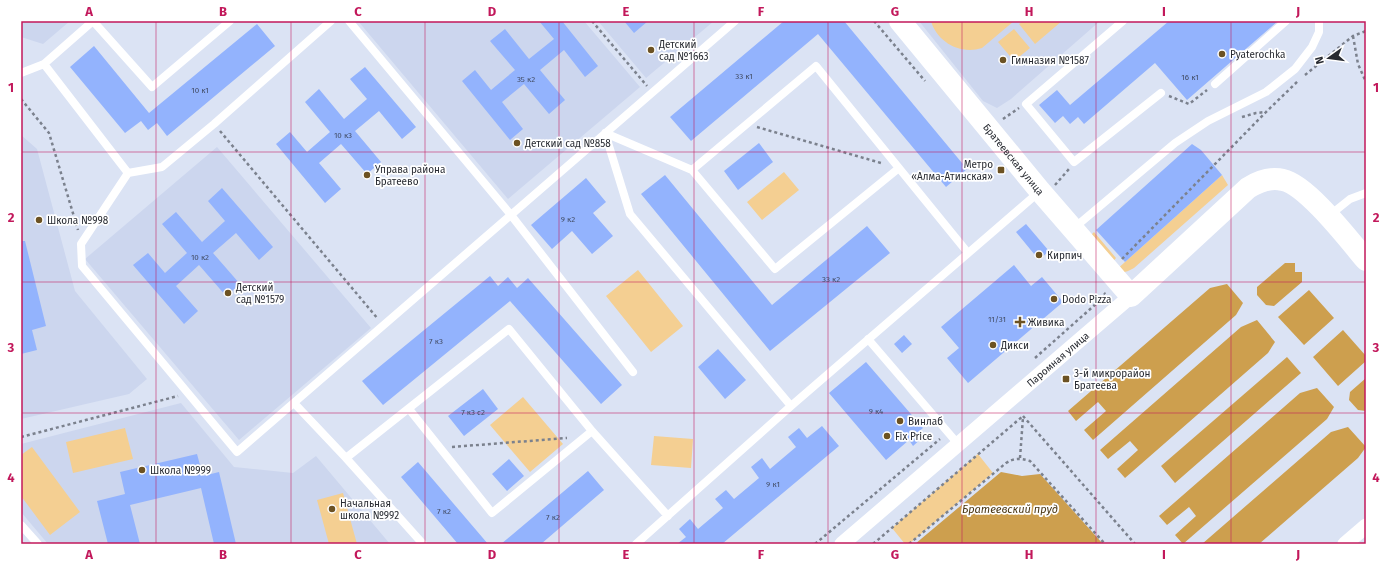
<svg xmlns="http://www.w3.org/2000/svg" width="1387" height="565" viewBox="0 0 1387 565" font-family="'Fira Sans',sans-serif">
	<style>
		.built { fill: #ccd6ee }
		.green { fill: #f4cf92 }
		.water { fill: #cd9f4e }
		.building { fill: #93b3fd }
		.lines { fill: none; stroke-linecap: round; stroke-linejoin: round }
		.path { stroke: #7b818d; stroke-width: 2.5; stroke-dasharray: 3 3; stroke-linecap: butt }
		.lane { stroke: #fff; stroke-width: 8 }
		.street { stroke: #fff; stroke-width: 15 }
		.secondary { stroke: #fff; stroke-width: 22 }
		.grid { fill: none; stroke: #c2185b; stroke-width: 1; stroke-opacity: 0.55 }
		.poi-dot { fill: #6c5223; stroke: #fff; stroke-width: 1.5 }
		.labels { text-anchor: middle; stroke-width: 3.5; stroke-linejoin: round; paint-order: stroke }
		.number-label { font-size: 8px; fill: #424c64 }
		.poi-label { font-size: 10px; fill: #272a31; stroke: #fff; text-anchor: start }
		.street-label { font-size: 10px; fill: #272a31; stroke: #fff }
		.water-label { font-size: 11px; font-style: italic; fill: #493613; stroke: #fff }
		.neatline { fill: none; stroke: #c2185b; stroke-width: 1.5 }
		.grid-label { font-size: 13px; text-anchor: middle; font-weight: bold; fill: #c2185b }
	</style>
	<rect width="100%" height="100%" fill="#dbe3f4"/>
	<path class="built" d="M21 21H70L43 44 21 37Z
		M358 21H584L640 87 508 199Z
		M598 21H714L646 78Z
		M919 21H1100L1011 99 997 108 983 101Z
		M21 135 37 149 75 291 147 379 129 394 21 419Z
		M217 147 371 328 239 440 85 259Z
		M181 403 234 467 293 473 316 456 390 544H48L21 512V444Z"/>
	<path class="green" d="M931 21H1014L982 48C960 55 937 42 931 21Z
		M1023 21H1062L1035 44 1019 24Z
		M1014 29 1030 48 1014 61 998 42Z
		M784 172 799 190 762 220 747 202Z
		M1222 175 1228 185 1134 268C1127 272 1122 274 1115 271Z
		M1094 232 1116 258 1110 265 1087 239Z
		M638 270 683 326 651 352 606 296Z
		M523 397 563 444 530 472 490 425Z
		M125 428 133 459 73 473 66 442Z
		M654 436 693 439 691 468 651 465Z
		M32 447 80 512 50 535 21 496V455Z
		M978 454 993 473 909 544H905L892 528Z
		M343 493 357 544H329L317 500Z"/>
	<path class="water" d="M1285 263H1295V272H1302V282L1274 306 1266 305 1257 295V287Z
		M1227 284 1243 303 1236 315 1093 440 1084 430 1106 411 1098 402 1076 421 1068 411 1210 288Z
		M1309 290 1334 318 1304 345 1278 317Z
		M1257 320 1275 342 1268 353 1125 478 1117 469 1138 450 1130 441 1108 459 1100 450 1241 327Z
		M1343 330 1366 356V361L1338 386 1313 357Z
		M1287 357 1301 373 1175 483 1161 466Z
		M1366 378V411L1358 410 1349 400 1350 392Z
		M1317 388 1334 407 1327 419 1183 544 1175 535 1196 516 1189 507 1167 525 1159 516 1300 393Z
		M1348 427 1366 447 1358 458 1259 544H1202L1331 432Z
		M1001 472 1022 476 1040 474 1103 544H915Z"/>
	<path class="building" d="M539 21H562L598 66 585 77 564 50 540 70 565 100 549 114 524 84 502 102 523 129 510 140 462 81 475 70 491 90 515 70 490 41 505 29 529 59 554 39Z
		M624 21H648L634 33Z
		M784 21H844L967 169 946 187 818 34 691 141 670 117Z
		M1169 21H1278L1187 100 1155 63 1084 124 1078 117 1070 124 1063 116 1055 123 1039 105 1057 90 1070 105Z
		M257 24 275 46 167 136 157 123 148 130 141 121 125 133 70 67 94 46 149 113Z
		M365 67 416 127 402 139 379 111 355 131 381 162 367 174 341 144 319 163 341 189 325 203 276 144 290 132 307 152 330 132 305 102 319 89 344 119 367 99 350 79Z
		M759 143 773 162 738 190 724 171Z
		M1192 144 1201 150 1222 175 1125 262 1096 230Z
		M665 175 772 305 867 226 890 253 770 351 641 194Z
		M586 178 606 202 593 213 613 236 592 254 572 231 552 249 531 225Z
		M222 188 273 247 259 260 236 233 213 253 240 284 226 296 199 265 176 286 198 311 184 324 133 265 148 253 165 273 187 253 162 224 176 212 202 242 225 221 208 201Z
		M1026 224 1049 251 1039 260 1016 232Z
		M21 241H25L46 326 32 330 37 350 21 354Z
		M1014 265 1031 286 1042 277 1063 302 968 383 947 358 959 348 941 327Z
		M490 276 498 286 508 277 517 288 528 278 622 385 601 404 510 301 383 405 362 381Z
		M904 335 912 344 902 353 894 344Z
		M718 349 746 380 725 399 698 367Z
		M866 362 923 428 917 433 922 438 913 446 909 440 886 460 829 393Z
		M483 389 498 409 464 436 448 416Z
		M822 426 839 446 722 544H677L686 537 679 529 690 519 698 529 723 508 715 499 726 490 734 499 759 478 751 467 762 458 770 469 796 447 788 437 799 428 807 438Z
		M197 454 203 476 219 472 236 544H214L201 488 130 505 140 544H108L97 501 125 494 120 472Z
		M509 459 524 476 507 491 492 474Z
		M418 462 488 544H458L401 477Z
		M588 471 604 490 541 544H501Z"/>
	<g class="lines">
		<path class="path" d="M592 21 647 86
			M874 21 925 81
			M1353 36 1358 64 1366 82
			M1305 75 1353 36 1366 31
			M1169 96 1189 104 1207 90
			M21 99 49 133 78 230
			M1242 117 1256 113 1266 112
			M1003 119 1019 108
			M757 127 881 163
			M220 131 378 319
			M1055 185 1069 169
			M1122 259 1266 112 1298 81
			M1035 358 1106 295 1104 293
			M1023 416 1135 544
			M21 437 178 396
			M452 447 567 438
			M1020 458 1023 417
			M815 544 940 439
			M873 544 1023 416
			M909 544 1006 463C1014 458 1020 458 1030 461L1105 544"/>
		<path class="lane" d="M349 21 511 215 633 372
			M1123 21 1026 104 1074 162 1161 93
			M44 64 128 173 162 167 214 124 331 21
			M21 73 44 64 93 21 152 87 230 21
			M1215 84 1286 21
			M899 168 775 269 692 170 816 66 968 253
			M692 170 605 133 630 214 791 406
			M128 173 81 244 82 266 237 452 735 21
			M1330 215 1350 199 1366 193
			M1074 228 1175 143 1208 121 1266 92 1295 69 1312 47 1319 32V21
			M868 339 958 444
			M294 403 346 458 423 544
			M592 431 668 516
			M346 458 509 329 592 431 492 513 409 409
			M21 525 38 544
			M636 544 791 406 1039 192"/>
		<g class="street">
			<path id="s1" d="M842 544 1131 296"/>
			<path d="M1345 544 1366 526"/>
		</g>
		<path class="secondary" id="s2" d="M900 21 1040 191 1131 296 1248 188C1259 181 1271 177 1283 180 1307 185 1349 240 1366 260"/>
	</g>
	<path class="grid" d="M156 21V544M291 21V544M425 21V544M559 21V544M694 21V544M828 21V544M962 21V544M1096 21V544M1231 21V544M21 152H1366M21 282H1366M21 413H1366"/>
	<g class="poi-dot">
		<circle cx="651" cy="50" r="4"/>
		<circle cx="1222" cy="54" r="4"/>
		<circle cx="1003" cy="60" r="4"/>
		<circle cx="517" cy="143" r="4"/>
		<rect x="997" y="166" width="8" height="8" rx="2"/>
		<circle cx="367" cy="175" r="4"/>
		<circle cx="39" cy="220" r="4"/>
		<circle cx="1039" cy="255" r="4"/>
		<circle cx="228" cy="293" r="4"/>
		<circle cx="1054" cy="299" r="4"/>
		<path d="M1018 316h4v4h4v4h-4v4h-4v-4h-4v-4h4z"/>
		<circle cx="993" cy="345" r="4"/>
		<rect x="1062" y="375" width="8" height="8" rx="2"/>
		<circle cx="900" cy="421" r="4"/>
		<circle cx="887" cy="436" r="4"/>
		<circle cx="142" cy="470" r="4"/>
		<circle cx="332" cy="509" r="4"/>
	</g>
	<g class="labels">
		<g class="number-label">
			<text x="744" y="79">33 к1</text>
			<text x="1190" y="80">16 к1</text>
			<text x="526" y="82">35 к2</text>
			<text x="200" y="93">10 к1</text>
			<text x="343" y="138">10 к3</text>
			<text x="568" y="222">9 к2</text>
			<text x="200" y="260">10 к2</text>
			<text x="831" y="282">33 к2</text>
			<text x="997" y="322">11/31</text>
			<text x="436" y="344">7 к3</text>
			<text x="876" y="414">9 к4</text>
			<text x="473" y="415">7 к3 с2</text>
			<text x="773" y="487">9 к1</text>
			<text x="444" y="514">7 к2</text>
			<text x="553" y="520">7 к2</text>
		</g>
		<g class="poi-label">
			<text x="659" y="48">Детский<tspan x="659" dy="12">сад №1663</tspan></text>
			<text x="1230" y="58">Pyaterochka</text>
			<text x="1011" y="64">Гимназия №1587</text>
			<text x="525" y="147">Детский сад №858</text>
			<text x="993" y="168" text-anchor="end">Метро<tspan x="993" dy="12">«Алма-Атинская»</tspan></text>
			<text x="375" y="173">Управа района<tspan x="375" dy="12">Братеево</tspan></text>
			<text x="47" y="224">Школа №998</text>
			<text x="1047" y="259">Кирпич</text>
			<text x="236" y="291">Детский<tspan x="236" dy="12">сад №1579</tspan></text>
			<text x="1062" y="303">Dodo Pizza</text>
			<text x="1028" y="326">Живика</text>
			<text x="1001" y="349">Дикси</text>
			<text x="1074" y="377">3-й микрорайон<tspan x="1074" dy="12">Братеева</tspan></text>
			<text x="908" y="425">Винлаб</text>
			<text x="895" y="440">Fix Price</text>
			<text x="150" y="474">Школа №999</text>
			<text x="340" y="507">Начальная<tspan x="340" dy="12">школа №992</tspan></text>
		</g>
		<g class="street-label">
			<text dy="4" stroke="none"><textPath href="#s2" startOffset="179">Братеевская улица</textPath></text>
			<text dy="4" stroke="none"><textPath href="#s1" startOffset="284">Паромная улица</textPath></text>
		</g>
		<g class="water-label">
			<text x="1010" y="513">Братеевский пруд</text>
		</g>
	</g>
	<rect width="1387" height="565" fill="none" stroke="#ffffff" stroke-width="44"/>
	<g transform="translate(1329 58) rotate(256)" stroke="#ffffff" stroke-width="3" paint-order="stroke">
	<path d="M0-3L7 15L0 10L-7 15Z" fill="#272a31"/>
	<text y="-6" font-size="11" font-weight="bold" text-anchor="middle" fill="#272a31">N</text>
	</g>
	<rect x="22" y="22" width="1343" height="521" class="neatline"/>
	<g class="grid-label">
		<text x="89" y="16">A</text>
		<text x="223" y="16">B</text>
		<text x="358" y="16">C</text>
		<text x="492" y="16">D</text>
		<text x="626" y="16">E</text>
		<text x="761" y="16">F</text>
		<text x="895" y="16">G</text>
		<text x="1029" y="16">H</text>
		<text x="1164" y="16">I</text>
		<text x="1298" y="16">J</text>
		<text x="11" y="92">1</text>
		<text x="1376" y="92">1</text>
		<text x="11" y="222">2</text>
		<text x="1376" y="222">2</text>
		<text x="11" y="352">3</text>
		<text x="1376" y="352">3</text>
		<text x="11" y="482">4</text>
		<text x="1376" y="482">4</text>
		<text x="89" y="559">A</text>
		<text x="223" y="559">B</text>
		<text x="358" y="559">C</text>
		<text x="492" y="559">D</text>
		<text x="626" y="559">E</text>
		<text x="761" y="559">F</text>
		<text x="895" y="559">G</text>
		<text x="1029" y="559">H</text>
		<text x="1164" y="559">I</text>
		<text x="1298" y="559">J</text>
	</g>
</svg>
